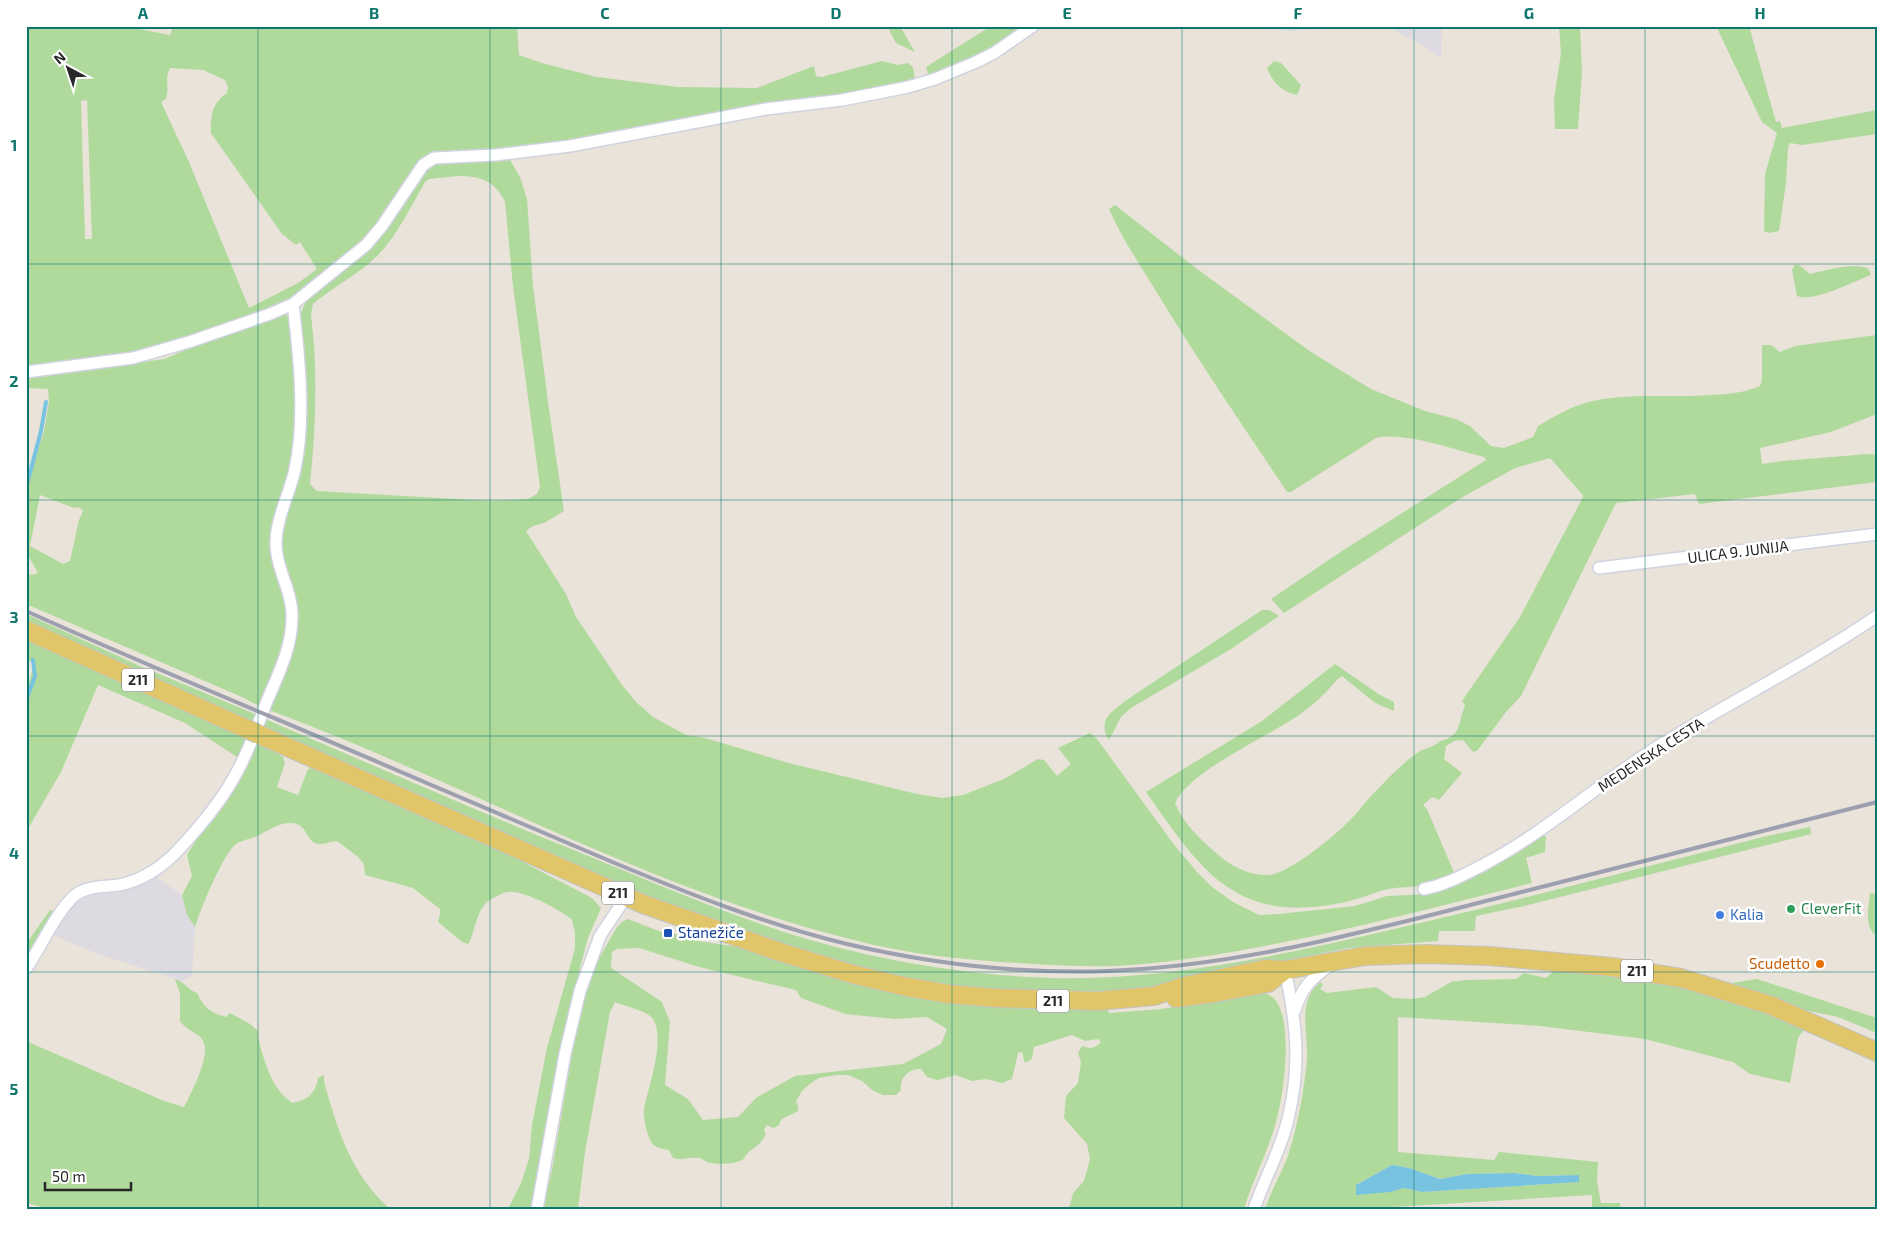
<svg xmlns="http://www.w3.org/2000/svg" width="1903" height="1235" viewBox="0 0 1903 1235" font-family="'Exo 2',sans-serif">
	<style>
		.industrial { fill: #dddbe1 }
		.green { fill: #b0da9c; fill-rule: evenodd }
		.water { fill: #78c3e0 }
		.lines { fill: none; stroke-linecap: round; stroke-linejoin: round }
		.stream { stroke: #78c3e0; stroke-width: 4 }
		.street-casing { stroke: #d0d3df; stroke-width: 14 }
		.primary-casing { stroke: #c3c3c3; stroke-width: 20 }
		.street { stroke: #fff; stroke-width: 11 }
		.primary { stroke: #e0c668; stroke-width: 18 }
		.rail { stroke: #9ea0b0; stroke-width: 4 }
		.primary-bridge-casing { stroke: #c3c3c3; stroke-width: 20; stroke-linecap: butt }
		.primary-bridge { stroke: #e0c668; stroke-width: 18 }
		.grid { fill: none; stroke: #0f766e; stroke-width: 1; stroke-opacity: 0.55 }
		.leisure-dot { fill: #2e9e5b; stroke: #fff; stroke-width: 2 }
		.shop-dot { fill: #3f7fe0; stroke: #fff; stroke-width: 2 }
		.transit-dot { fill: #1a4fb4; stroke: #fff; stroke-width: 2 }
		.food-dot { fill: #e8710a; stroke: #fff; stroke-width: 2 }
		.labels { text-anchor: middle; stroke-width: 5; stroke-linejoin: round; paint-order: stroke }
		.shield { fill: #fff; stroke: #686868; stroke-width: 1 }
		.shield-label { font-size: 14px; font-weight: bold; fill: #272727 }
		.street-label { font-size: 15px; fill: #272727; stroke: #fff }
		.leisure-label { font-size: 15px; fill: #27864d; stroke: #fff; text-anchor: start }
		.shop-label { font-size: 15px; fill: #366cbe; stroke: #fff; text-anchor: start }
		.transit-label { font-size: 15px; fill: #164399; stroke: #fff; text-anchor: start }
		.food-label { font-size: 15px; fill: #c56008; stroke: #fff; text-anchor: end }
		.neatline { fill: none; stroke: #0f766e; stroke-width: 2 }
		.grid-label { font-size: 16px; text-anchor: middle; font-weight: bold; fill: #0f766e }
	</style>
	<rect width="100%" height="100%" fill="#e9e3da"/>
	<path class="industrial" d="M1257 26H1442L1441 56H1438L1424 46 1392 29 1362 27 1288 31 1261 28Z
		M155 876 182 895 187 915 195 927 192 976 182 981 95 953 53 935 63 918 79 899 92 892Z"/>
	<path class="green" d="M26 26H125L170 35 173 26H517L519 55 542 63 597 77 678 87 757 88 814 66 816 76 822 77 882 61 898 65 908 63 913 67 915 79 847 95 524 149 430 155 377 225 341 262 286 303 206 331 145 349 96 359 26 368ZM170 68 203 70 225 80 228 87 227 93C212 103 210 116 211 133L282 234 296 245 300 242 317 269 298 283 249 308 189 162 161 102 166 99C170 85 164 81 170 68ZM87 100 92 239H85L81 101Z
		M887 26H900L915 52 896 43Z
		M991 26H1023L979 57 929 77 926 67Z
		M1559 26H1580L1582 72 1578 129H1555L1554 100 1561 53Z
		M1716 26H1749L1776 122 1780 121 1782 128 1877 110V134L1802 145 1790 143 1788 148 1786 183 1779 231 1769 233 1764 231 1765 174 1777 133 1762 122Z
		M1274 61 1281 63 1301 85 1297 95C1282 92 1272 82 1267 68Z
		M510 160 520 177 527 199 533 286 549 409 564 511 544 523 533 526 526 531 566 594 576 617 622 685 636 702 653 717 686 735 705 738 789 763 917 794 942 798 963 795 1004 779 1038 759 1044 760 1057 776 1071 764 1058 748 1090 733 1097 739 1175 846 1198 873 1212 887 1233 902 1259 915 1278 914 1355 906 1387 896 1430 894 1481 872 1544 835 1546 837 1545 852 1526 858 1532 883C1461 901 1391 919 1319 935 1252 949 1185 962 1117 966 1084 967 1051 965 1018 963 963 960 907 954 854 940 651 890 465 783 269 710L279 686 292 646 280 550 284 522 301 469 305 385 304 346 300 315 306 301 370 247 427 168 435 163ZM457 176C479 176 495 180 505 202L513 286 540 487 537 494 528 499 492 501 317 491 310 484C316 427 318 371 311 315L313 304C334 286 360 274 379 254 398 234 411 206 425 182L429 179Z
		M1115 205 1197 269 1311 352 1371 389 1425 411 1456 419 1470 426 1491 446 1504 448 1533 437 1538 426C1555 416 1573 405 1593 401 1632 393 1672 398 1711 395 1728 394 1744 393 1760 386L1762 380V345H1771L1780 352 1795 346 1877 335V414L1831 432 1760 448 1762 464 1782 461 1868 454 1877 455V482L1699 504 1695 494 1616 503 1521 696 1506 712 1477 751 1473 752 1463 740 1454 741 1446 746 1444 759 1462 773 1439 800 1432 797 1423 805 1427 809 1455 875C1444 878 1433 884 1422 886 1411 887 1400 887 1388 889 1372 893 1357 900 1341 903 1234 924 1201 870 1146 792L1262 721 1335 664 1380 695 1394 702V711L1375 703 1342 676C1334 681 1330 689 1323 695 1316 702 1307 709 1299 715 1269 736 1189 771 1175 803 1183 823 1199 838 1215 852 1230 866 1249 876 1269 875 1290 873 1336 835 1350 820 1360 810 1368 798 1378 789 1390 776 1403 763 1417 753 1424 748 1435 747 1440 741 1462 736 1458 723 1465 705L1462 701 1520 617 1583 497 1582 494 1550 458 1515 468 1461 498 1284 613 1271 599 1342 551 1486 460 1484 457C1456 450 1403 431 1376 438L1291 492H1287C1245 429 1202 366 1162 301 1144 271 1123 241 1109 209Z
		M1795 265H1799L1810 274C1828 270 1849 263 1868 268L1871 275C1854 281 1814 303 1797 296L1792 270Z
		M281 314 287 315 295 351 296 420 293 467 276 517 289 612 284 643 269 686 259 706 242 697 26 604V573L31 575 38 573 26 552V487L44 431 49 402 48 389 26 388V377L165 359 198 344ZM40 495 74 508 79 507 83 511 79 520 70 561 63 564 30 546Z
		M1262 610H1269L1279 616 1231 649 1131 708 1121 717 1109 740C1097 720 1111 713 1125 701Z
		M26 614 140 666 255 714 252 723 26 622Z
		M26 637 246 738 240 759 185 723 98 685 61 772 26 832V694L34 664 26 658Z
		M265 719C373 765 481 813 591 857 654 883 717 910 781 931 868 959 961 975 1052 978 1164 981 1277 956 1386 931 1513 902 1640 868 1767 836L1810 827 1811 834 1524 906 1476 916 1475 931H1439L1438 941 1349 948 1292 959 1167 986 1105 993 990 992 908 981 807 952 654 899 574 866 261 726Z
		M255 743 269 748 283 757 285 763 277 787 298 795 308 769 316 768 492 846 592 898 601 908 588 938 579 972 533 1202 530 1209H508L521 1183 529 1159 532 1125 547 1048 575 948V932L572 920C561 910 523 890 508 892 502 893 492 898 487 902 477 911 475 929 470 941L468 944 462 942 438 922 440 914V909L413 888 365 875 364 864 357 856 337 841C331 841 323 845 318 844 305 841 309 826 293 823 279 822 269 830 257 836 251 839 242 840 236 844 223 854 200 910 195 927L187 915 182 895 192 876 187 855Z
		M1870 893 1877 894V936C1863 927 1869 907 1870 893Z
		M50 910 57 912 26 960V944Z
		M628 919 669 935 672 933 699 941 732 946 810 970 1107 1007 1109 1013 1161 1009 1259 992C1265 993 1272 995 1276 1001 1293 1023 1284 1095 1276 1122 1268 1152 1253 1179 1244 1209H1069L1073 1193 1084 1181 1090 1159 1087 1144 1064 1118 1066 1096 1078 1083 1081 1062 1078 1053 1082 1046C1091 1049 1094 1049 1101 1042L1098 1039 1085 1041 1072 1035 1034 1047 1032 1059 1025 1063 1022 1052 1018 1053 1012 1079 1002 1083 986 1079 972 1081 955 1075 938 1080 927 1077 921 1069C909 1068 899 1078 901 1090L896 1095H883L872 1090 862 1081 848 1075H836L819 1078 811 1083 802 1091 796 1101 798 1106V1111L782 1119 778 1126 773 1128 767 1125 764 1130 766 1134C759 1147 756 1145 747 1154 744 1157 747 1157 742 1160 737 1164 714 1165 707 1162 703 1160 702 1158 697 1158 688 1157 681 1161 673 1158L669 1150C665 1149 659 1149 655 1146 648 1142 643 1118 644 1110 648 1087 666 1041 653 1019 648 1011 624 1006 615 1002L610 1012 585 1152 578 1209H543L552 1170 576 1030 586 990 594 967 617 927 622 922ZM639 948 699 967 796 990 801 998 845 1014 895 1019 927 1017 947 1029 941 1044 903 1064 795 1076 756 1098 738 1117 703 1120 688 1099 665 1085 670 1022 662 1002 611 968 612 952 617 949Z
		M1556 969 1665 982 1758 1008 1805 1028 1798 1038 1790 1083 1750 1074 1733 1062 1645 1039 1540 1026 1398 1017V1152L1494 1160 1499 1152 1598 1162 1597 1182 1601 1203H1620V1209H1592V1195L1360 1209H1265C1271 1191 1281 1174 1288 1156 1298 1124 1304 1092 1307 1058 1308 1032 1297 1001 1320 982L1323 985 1320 989 1327 993 1376 987 1393 998 1412 999 1425 997 1451 982 1465 980 1516 979 1524 973 1546 978ZM1392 1165 1409 1168 1440 1179 1467 1174 1514 1173 1537 1176 1579 1175 1578 1182 1422 1192 1404 1188 1356 1185Z
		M175 979C185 982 188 990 197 993 205 1009 210 1012 226 1017L230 1013 250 1024 258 1031C258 1045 269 1077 278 1089 281 1094 288 1099 292 1103 307 1101 316 1093 318 1078L324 1075V1082C338 1131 351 1174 390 1209H50L26 1203V1041L164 1101 184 1107C191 1093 214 1051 201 1038 194 1031 185 1029 180 1021V994Z
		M1757 979 1877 1018V1033L1838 1017 1795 1008 1732 983Z"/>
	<path class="water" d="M1392 1165 1409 1168 1440 1179 1467 1174 1514 1173 1537 1176 1579 1175V1182L1422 1192 1404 1188 1390 1192 1356 1195V1185Z"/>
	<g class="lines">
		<path class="stream" d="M26 488 41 431 46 402
			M26 701 35 676 33 660"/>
		<defs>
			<path id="street" d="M26 372 133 358 189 342 270 314 293 304 366 245 382 226 423 165 434 158 495 155 570 146 766 109 842 100 908 87 935 79 976 62 994 53 1033 26
				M1599 568 1877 534
				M1424 889C1446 885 1463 875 1483 865 1544 833 1595 787 1652 750 1726 704 1805 665 1877 616
				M26 969C41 947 55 914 74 896 85 886 105 887 119 885 144 880 165 865 182 846 203 823 224 798 238 770 250 748 258 724 267 701 278 675 292 647 292 618 293 591 275 568 276 541 277 516 290 493 295 469 306 419 299 354 293 304
				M1295 1010C1302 987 1311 979 1330 965
				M537 1209 565 1054 580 991 600 936 626 897
				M1254 1209C1265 1177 1282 1148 1289 1115 1301 1063 1296 1021 1285 970"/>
			<path id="primary" d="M26 630 249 730
				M258 734 643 904 780 952 852 974 907 987 949 994 995 998 1097 1001 1154 996 1185 986 1265 969 1285 970 1365 956 1426 954 1489 956 1612 967 1681 978 1770 1005 1877 1052
				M1176 998 1214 993 1268 983 1285 970"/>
		</defs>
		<use href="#street" class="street-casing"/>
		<use href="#primary" class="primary-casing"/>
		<use href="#street" class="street"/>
		<use href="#primary" class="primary"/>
		<path class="rail" d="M26 611C159 671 295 726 429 784 492 811 554 837 617 864 692 895 768 925 847 944 932 964 1020 974 1107 971 1238 966 1364 932 1490 900 1619 867 1748 834 1877 802"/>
		<defs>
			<path id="primary-bridge" d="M249 730 258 734"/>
		</defs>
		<use href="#primary-bridge" class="primary-bridge-casing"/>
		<use href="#primary-bridge" class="primary-bridge"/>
	</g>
	<path class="grid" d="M258 26V1209M490 26V1209M721 26V1209M952 26V1209M1182 26V1209M1414 26V1209M1645 26V1209M26 264H1877M26 500H1877M26 736H1877M26 972H1877"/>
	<circle class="leisure-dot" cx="1791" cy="909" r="5"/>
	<circle class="shop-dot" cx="1720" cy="915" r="5"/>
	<rect class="transit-dot" x="663" y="928" width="10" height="10" rx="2.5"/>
	<circle class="food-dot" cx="1820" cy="964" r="5"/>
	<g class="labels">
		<g class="shield">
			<rect x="122" y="668.5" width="32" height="23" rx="4"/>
			<rect x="602" y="881.5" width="32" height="23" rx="4"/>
			<rect x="1621" y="959.5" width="32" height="23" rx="4"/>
			<rect x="1037" y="989.5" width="32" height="23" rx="4"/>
		</g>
		<g class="shield-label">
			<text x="138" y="685">211</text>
			<text x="618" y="898">211</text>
			<text x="1637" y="976">211</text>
			<text x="1053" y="1006">211</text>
		</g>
		<g class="street-label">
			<text transform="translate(1738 552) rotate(-7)" y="5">ULICA 9. JUNIJA</text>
			<text transform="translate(1651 755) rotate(-33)" y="5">MEDENSKA CESTA</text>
		</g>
		<g class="leisure-label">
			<text x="1801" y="914">CleverFit</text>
		</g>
		<g class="shop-label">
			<text x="1730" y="920">Kalia</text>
		</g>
		<g class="transit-label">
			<text x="678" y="938">Stanežiče</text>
		</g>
		<g class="food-label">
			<text x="1810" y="969">Scudetto</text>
		</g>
	</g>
	<rect width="1903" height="1235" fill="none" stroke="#ffffff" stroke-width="55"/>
	<g transform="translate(68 68) rotate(320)" stroke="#ffffff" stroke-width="4" paint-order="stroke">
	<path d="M0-4L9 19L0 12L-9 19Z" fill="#272727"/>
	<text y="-8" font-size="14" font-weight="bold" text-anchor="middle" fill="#272727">N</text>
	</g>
	<path d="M45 1182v8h86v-8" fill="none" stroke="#272727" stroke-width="2.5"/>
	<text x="52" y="1182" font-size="15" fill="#272727" stroke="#ffffff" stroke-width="4" paint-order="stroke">50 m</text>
	<rect x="28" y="28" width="1848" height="1180" class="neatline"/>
	<g class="grid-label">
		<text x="143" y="19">A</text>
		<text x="374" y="19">B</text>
		<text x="605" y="19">C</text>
		<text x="836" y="19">D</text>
		<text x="1067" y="19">E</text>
		<text x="1298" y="19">F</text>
		<text x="1529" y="19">G</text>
		<text x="1760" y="19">H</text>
		<text x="14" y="151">1</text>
		<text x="14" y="387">2</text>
		<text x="14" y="623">3</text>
		<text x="14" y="859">4</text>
		<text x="14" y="1095">5</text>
	</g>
</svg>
